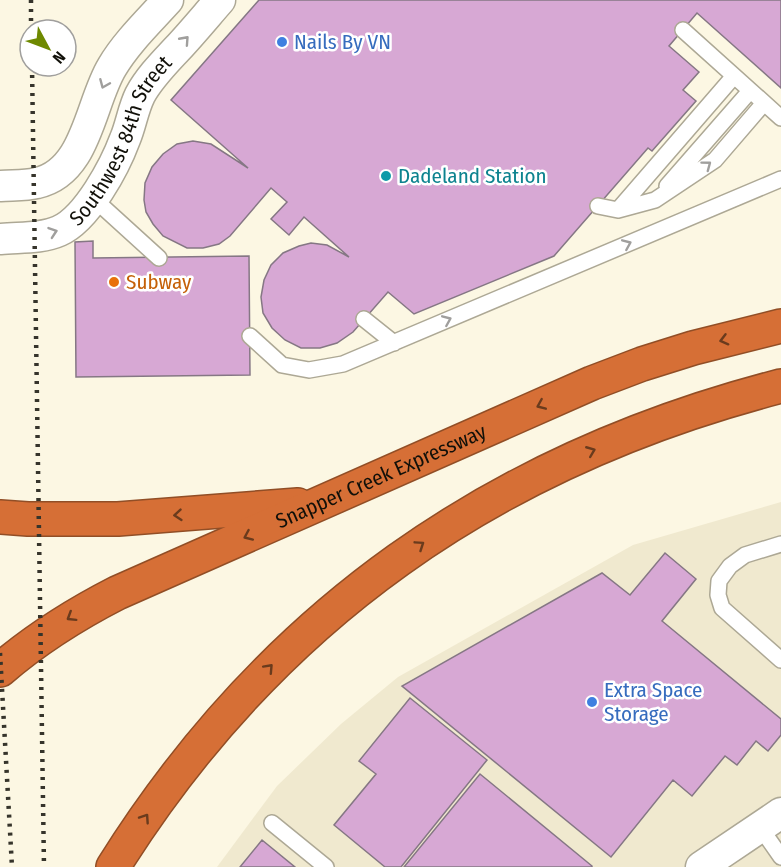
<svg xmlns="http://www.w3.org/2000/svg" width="781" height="867" viewBox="0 0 781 867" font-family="'Fira Sans Condensed',sans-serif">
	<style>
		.built { fill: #f0e9cf }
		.building { fill: #d7a8d4; stroke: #857784; stroke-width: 1.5 }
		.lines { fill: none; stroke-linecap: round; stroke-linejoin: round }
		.lane-casing { stroke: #ada895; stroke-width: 18 }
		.street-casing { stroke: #ada895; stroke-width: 33 }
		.highway-casing { stroke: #914e26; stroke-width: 36 }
		.lane { stroke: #fff; stroke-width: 15 }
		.street { stroke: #fff; stroke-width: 30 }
		.highway { stroke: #d66f36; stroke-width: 33 }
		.rail { stroke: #36342b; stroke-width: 4.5; stroke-dasharray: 3 6; stroke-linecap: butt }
		.oneway { stroke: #a09f9d }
		.oneway2 { stroke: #6a3b1d }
		.shop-dot { fill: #3f7fe0; stroke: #fff; stroke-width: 2 }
		.culture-dot { fill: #0f9aa8; stroke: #fff; stroke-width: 2 }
		.food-dot { fill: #e8710a; stroke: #fff; stroke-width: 2 }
		.labels { text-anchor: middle; stroke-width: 5; stroke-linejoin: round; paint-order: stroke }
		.shop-label { font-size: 21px; fill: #366cbe; stroke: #fff; text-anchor: start }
		.street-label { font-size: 21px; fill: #111009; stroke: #fff }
		.culture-label { font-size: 21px; fill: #0d838f; stroke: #fff; text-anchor: start }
		.food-label { font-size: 21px; fill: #c56008; stroke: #fff; text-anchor: start }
	</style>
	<rect width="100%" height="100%" fill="#fcf7e3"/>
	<path class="built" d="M781 502V867H217L277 786 341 724 398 677 633 545Z"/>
	<path class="building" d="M259 0H781V88L697 13 669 46 699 72 683 90 696 101 652 151 648 148 554 256 414 314 388 292 353 332 337 343 320 348H301L285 340 272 328 263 313 261 297 264 280 271 265 283 253 299 246 311 243 327 245 349 257 304 217 289 235 271 219 287 202 271 188 230 236 219 244 203 248H187L163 236 153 224 146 212 144 200 145 183 152 167 163 154 177 144 193 141 211 144 248 168 171 100Z
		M93 241V258L249 256 250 375 76 377 75 242Z
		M665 553 696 579 662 621 781 719V735L768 751 756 741 737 765 725 756 692 796 673 780 611 857 402 686 602 573 630 595Z
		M410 698 487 760 401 867H385L334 825 376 774 359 761Z
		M480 774 592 866V867H404Z
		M262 840 295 867H240Z"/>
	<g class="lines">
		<defs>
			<path id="lane" d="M683 30 781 118
				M667 186 750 91
				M93 198 159 258
				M598 206 618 210 655 200 715 160 764 103
				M618 210 734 76
				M364 319 394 343
				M250 336 282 365 309 370 343 364 781 179
				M781 544 745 555 730 566 719 581 718 595 722 608 781 660
				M272 823 326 867
				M760 827 781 857"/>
			<g id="street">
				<path d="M0 186C12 185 25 186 37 183 87 172 90 103 112 67 126 43 149 21 168 0"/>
				<path id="s1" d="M0 239C19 237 41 239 59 231 87 219 115 166 125 139 131 125 133 109 140 95 149 78 164 63 177 49 192 33 206 16 220 0"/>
				<path d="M701 867 781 813"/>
			</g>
			<g id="highway">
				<path d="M0 517 28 519H118L298 505"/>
				<path id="s2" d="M0 670C36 639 74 615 117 593L592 383 642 364 693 348 781 326"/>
				<path d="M113 867C271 615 494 460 781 386"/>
			</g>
		</defs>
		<use href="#lane" class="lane-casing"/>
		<use href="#street" class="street-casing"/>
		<use href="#highway" class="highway-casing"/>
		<use href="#lane" class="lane"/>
		<use href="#street" class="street"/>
		<use href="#highway" class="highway"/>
		<path class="rail" d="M31 0V30
			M32 66 44 867
			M0 653 12 867"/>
	</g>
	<defs><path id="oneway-chevron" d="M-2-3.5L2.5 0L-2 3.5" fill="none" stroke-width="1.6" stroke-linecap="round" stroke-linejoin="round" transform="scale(1.5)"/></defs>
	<g class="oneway">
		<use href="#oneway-chevron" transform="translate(185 40) rotate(-48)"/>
		<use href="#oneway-chevron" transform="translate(104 84) rotate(113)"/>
		<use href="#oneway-chevron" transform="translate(707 165) rotate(-37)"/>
		<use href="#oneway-chevron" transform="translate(53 232) rotate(-19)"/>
		<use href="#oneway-chevron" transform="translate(627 244) rotate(-23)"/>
		<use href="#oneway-chevron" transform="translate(447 320) rotate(-23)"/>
	</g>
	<g class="oneway2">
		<use href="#oneway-chevron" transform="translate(724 340) rotate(165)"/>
		<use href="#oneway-chevron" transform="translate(541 405) rotate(157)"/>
		<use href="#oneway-chevron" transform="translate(591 451) rotate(-22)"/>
		<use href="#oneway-chevron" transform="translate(178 515) rotate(175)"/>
		<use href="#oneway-chevron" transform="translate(248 536) rotate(156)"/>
		<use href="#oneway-chevron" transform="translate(420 545) rotate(-34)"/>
		<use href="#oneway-chevron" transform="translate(71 617) rotate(148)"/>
		<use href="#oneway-chevron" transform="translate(269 668) rotate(-47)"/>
		<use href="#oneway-chevron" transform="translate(145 818) rotate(-56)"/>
	</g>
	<g class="shop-dot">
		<circle cx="282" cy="42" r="6"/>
		<circle cx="592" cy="702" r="6"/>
	</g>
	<circle class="culture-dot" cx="386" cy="176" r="6"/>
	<circle class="food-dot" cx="114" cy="282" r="6"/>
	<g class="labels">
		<g class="shop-label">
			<text x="294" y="49">Nails By VN</text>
			<text x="604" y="697">Extra Space<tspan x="604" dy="24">Storage</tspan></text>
		</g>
		<g class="street-label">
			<text dy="7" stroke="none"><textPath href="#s1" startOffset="172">Southwest 84th Street</textPath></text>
			<text dy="7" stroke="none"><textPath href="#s2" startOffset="429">Snapper Creek Expressway</textPath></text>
		</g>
		<g class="culture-label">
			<text x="398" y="183">Dadeland Station</text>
		</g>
		<g class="food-label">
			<text x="126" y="289">Subway</text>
		</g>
	</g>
	<g transform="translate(48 48) rotate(131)"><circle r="28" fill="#ffffff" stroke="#a09f9d" stroke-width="1.5"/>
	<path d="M0-4.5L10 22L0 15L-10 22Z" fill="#6e8900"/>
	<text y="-9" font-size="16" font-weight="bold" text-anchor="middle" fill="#111009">N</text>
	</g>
</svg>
